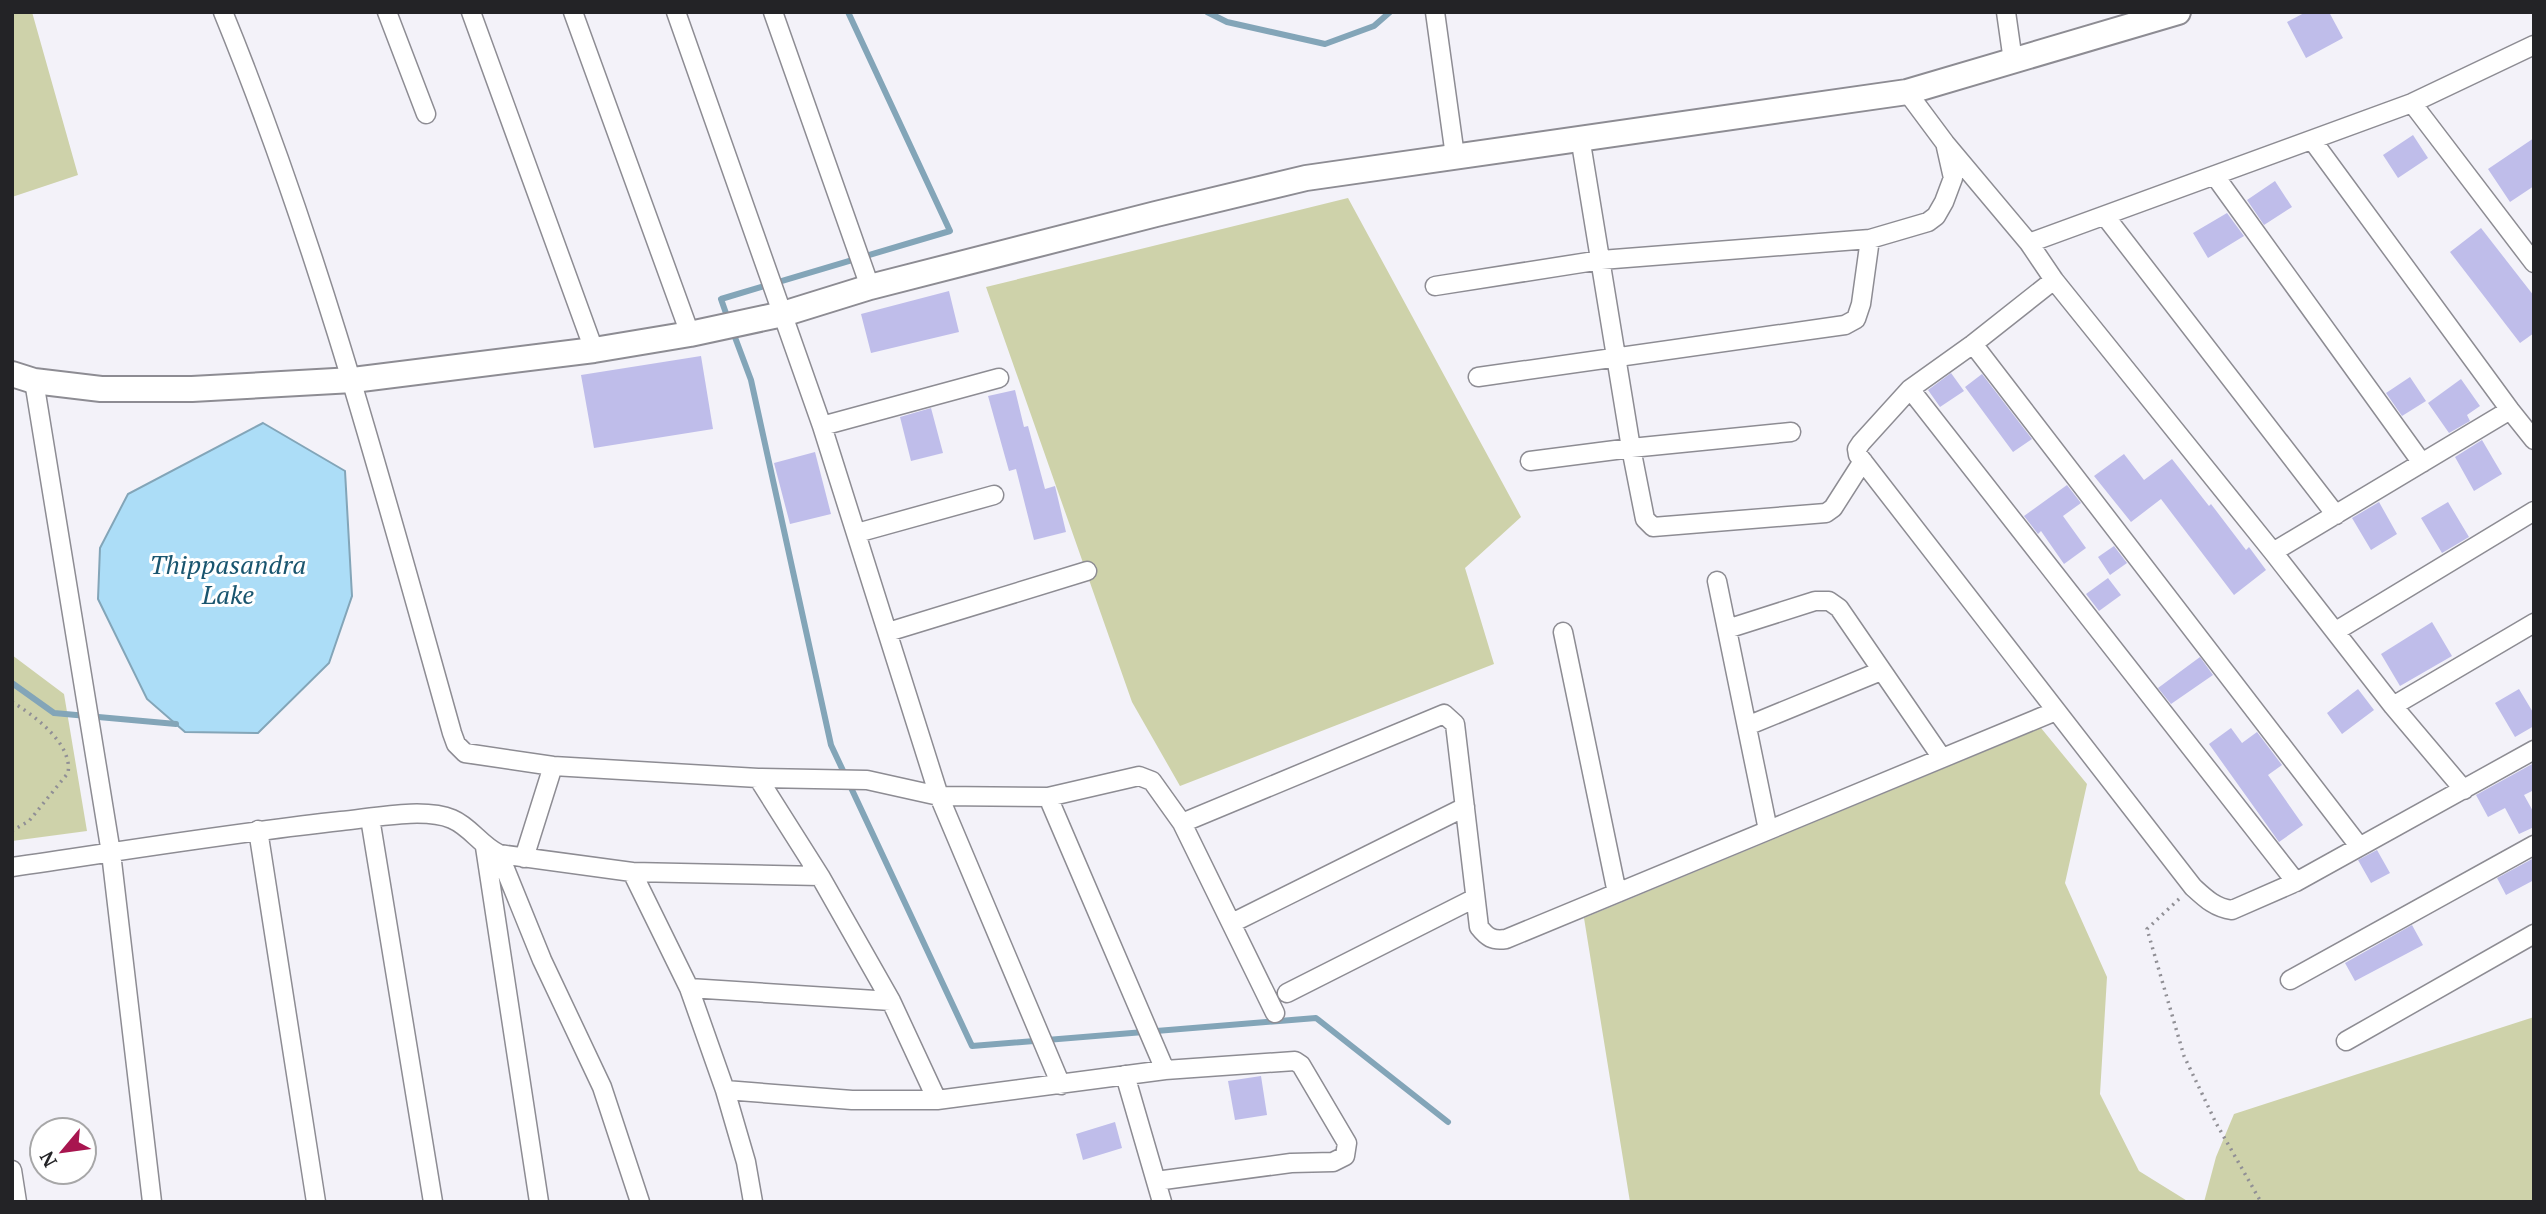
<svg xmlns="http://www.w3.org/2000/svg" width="2546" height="1214" viewBox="0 0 2546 1214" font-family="'PT Serif',serif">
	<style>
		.green { fill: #ced2aa }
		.water { fill: #acddf7; stroke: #83a5b8; stroke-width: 2 }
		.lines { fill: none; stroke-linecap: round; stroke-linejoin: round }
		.stream { stroke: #83a5b8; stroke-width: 6 }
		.building { fill: #bfbdea }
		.street-casing { stroke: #8d8c93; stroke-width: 21 }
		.secondary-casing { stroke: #8d8c93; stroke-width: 28 }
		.path { stroke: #908f95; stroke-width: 3.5; stroke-dasharray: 2 5; stroke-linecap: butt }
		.street { stroke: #fff; stroke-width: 18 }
		.secondary { stroke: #fff; stroke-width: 24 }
		.labels { text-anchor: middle; stroke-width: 6; stroke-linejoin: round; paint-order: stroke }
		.water-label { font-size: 26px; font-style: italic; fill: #19556f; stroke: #fff }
	</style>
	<rect width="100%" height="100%" fill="#f3f2f9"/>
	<path class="green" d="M12 12H32L78 175 12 197Z
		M1348 198 1521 517 1465 568 1494 664 1180 786 1132 702 986 287Z
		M12 655 64 694 87 831 12 841Z
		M2041 728 2087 784 2065 883 2107 977 2100 1094 2139 1171 2189 1202H1630L1584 918Z
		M2534 1017V1202H2204L2216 1157 2234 1114Z"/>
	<path class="water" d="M263 423 345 471 352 596 329 663 258 733 185 732 147 699 98 599 100 548 128 494Z"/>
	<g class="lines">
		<path class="stream" d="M1207 12 1227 22 1325 44 1374 26 1390 12
			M728 319 721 299 950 231 848 12
			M733 332 751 380 831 745 972 1046 1316 1018 1448 1122
			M12 683 54 713 176 724"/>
	</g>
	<path class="building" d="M2306 12H2329L2343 38 2306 58 2287 22Z
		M2413 135 2428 158 2398 178 2383 155Z
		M2534 138V186L2510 202 2488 169Z
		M2275 181 2292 207 2264 225 2247 200Z
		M2227 213 2244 236 2208 258 2193 233Z
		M2481 228 2534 296V333L2520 343 2450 252Z
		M949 291 959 332 871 353 861 314Z
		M701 356 713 429 594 448 581 375Z
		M1951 373 1964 391 1940 407 1928 390Z
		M1982 374 2032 439 2013 452 1965 387Z
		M2410 377 2426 401 2402 416 2386 393Z
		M2461 379 2480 406 2467 415 2470 421 2449 433 2428 403Z
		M1015 390 1024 427 1028 426 1045 489 1055 486 1066 532 1034 540 1016 469 1009 471 988 396Z
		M931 408 943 453 911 461 900 417Z
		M2482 440 2502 474 2474 491 2455 457Z
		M815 452 831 514 790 524 774 463Z
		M2124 454 2144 480 2172 459 2209 506 2211 504 2246 550 2249 547 2266 570 2234 595 2161 499 2131 522 2094 476Z
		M2067 485 2081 503 2063 516 2086 548 2064 564 2041 531 2038 534 2024 516Z
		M2379 502 2397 534 2371 550 2352 518Z
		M2448 502 2469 537 2442 553 2421 518Z
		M2114 546 2127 563 2110 575 2098 557Z
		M2108 578 2121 595 2099 611 2086 594Z
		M2432 622 2452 656 2400 686 2381 654Z
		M2200 657 2213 675 2171 704 2158 688Z
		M2358 689 2374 710 2342 734 2327 713Z
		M2519 689 2534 714V726L2515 737 2495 703Z
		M2231 728 2242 743 2257 732 2282 765 2268 775 2303 825 2279 842 2209 744Z
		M2534 763V790L2524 795 2534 813V827L2519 834 2505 808 2488 817 2476 795Z
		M2377 850 2390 873 2371 883 2358 860Z
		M2534 858V880L2506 895 2497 878Z
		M2412 925 2423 945 2355 981 2345 963Z
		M1261 1076 1267 1115 1235 1120 1228 1081Z
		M1115 1122 1122 1148 1083 1160 1076 1134Z"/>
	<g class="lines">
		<defs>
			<path id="street" d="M223 12C319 246 384 491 452 733L456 744 465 753 553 766 758 778 867 780 939 796 1048 797 1139 776 1152 781 1182 823 1444 714 1455 724 1479 927C1487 937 1492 941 1506 939L2056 711
				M387 12 426 114
				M471 12 594 350
				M573 12 690 334
				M676 12 822 426 939 796 1061 1085
				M773 12 870 287
				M1435 12 1455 156
				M2006 12 2013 61
				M1907 92 1945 143 2029 243 2412 103 2534 45
				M2412 103 2534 263
				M1580 137 1631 448 1645 519 1653 527 1826 513 1833 508 1863 461
				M2312 140 2510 410 2534 440
				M2215 176 2422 463
				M2105 216 2336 515
				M2029 243 2054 280 1973 344 1910 389 1861 443 1857 449 1858 455 2193 887C2205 898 2215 908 2232 910L2296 882 2534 750
				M2054 280 2273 552 2393 706 2464 790
				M1435 286 1601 260 1870 239
				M1973 344 2359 846
				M1478 377 1845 325 1856 319 1861 304 1870 239 1928 222 1936 216 1944 202 1953 178 1946 147
				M34 381 111 853 152 1202
				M1910 389 2296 882
				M822 426 999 378
				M1530 461 1631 448 1791 432
				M857 533 994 495
				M2273 552 2510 410
				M1717 581 1768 830
				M1727 629 1815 601H1829L1839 608 1942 758
				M2336 631 2534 511
				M888 632 1087 571
				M1563 632 1617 893
				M2393 706 2534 623
				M1747 726 1881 671
				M758 778 820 876 891 1001 937 1100 1165 1070 1295 1061 1301 1065 1347 1143 1345 1156 1333 1162 1291 1163 1156 1181
				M1048 797 1165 1070
				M370 818 433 1202
				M1182 823 1275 1013
				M258 830 316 1202
				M485 847 539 1202
				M499 854 542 960 602 1087 640 1202
				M524 858 553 766
				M12 867C122 851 231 833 341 821 372 818 424 807 452 819 471 827 480 845 499 854L632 872 689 988 725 1090 852 1100H937
				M632 872 820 876
				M1232 923 1465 807
				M2290 980 2534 845
				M689 988 891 1001
				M1287 993 1475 898
				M2346 1041 2534 934
				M1125 1075 1162 1202
				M725 1090 746 1162 753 1202
				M12 1170 17 1202"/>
			<path id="secondary" d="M12 374 34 381 101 389H192L353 380 594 350 690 334 783 314 870 287 1156 214 1306 178 1907 92 2178 12"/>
		</defs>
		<use href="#street" class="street-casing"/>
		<use href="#secondary" class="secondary-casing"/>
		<path class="path" d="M12 702C34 715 73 744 68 773L29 821 12 831
			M2179 899 2147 929 2184 1056 2216 1123 2261 1202"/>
		<use href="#street" class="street"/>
		<use href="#secondary" class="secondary"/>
	</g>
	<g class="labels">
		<g class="water-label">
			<text x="228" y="574">Thippasandra<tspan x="228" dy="30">Lake</tspan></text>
		</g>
	</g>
	<rect width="2546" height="1214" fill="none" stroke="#232326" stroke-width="28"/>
	<g transform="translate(63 1151) rotate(241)"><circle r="33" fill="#ffffff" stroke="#a7a7a8" stroke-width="2"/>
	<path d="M0-5L12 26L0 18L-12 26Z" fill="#a8154f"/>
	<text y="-10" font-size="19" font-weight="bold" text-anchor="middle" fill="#232326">N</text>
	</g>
</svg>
